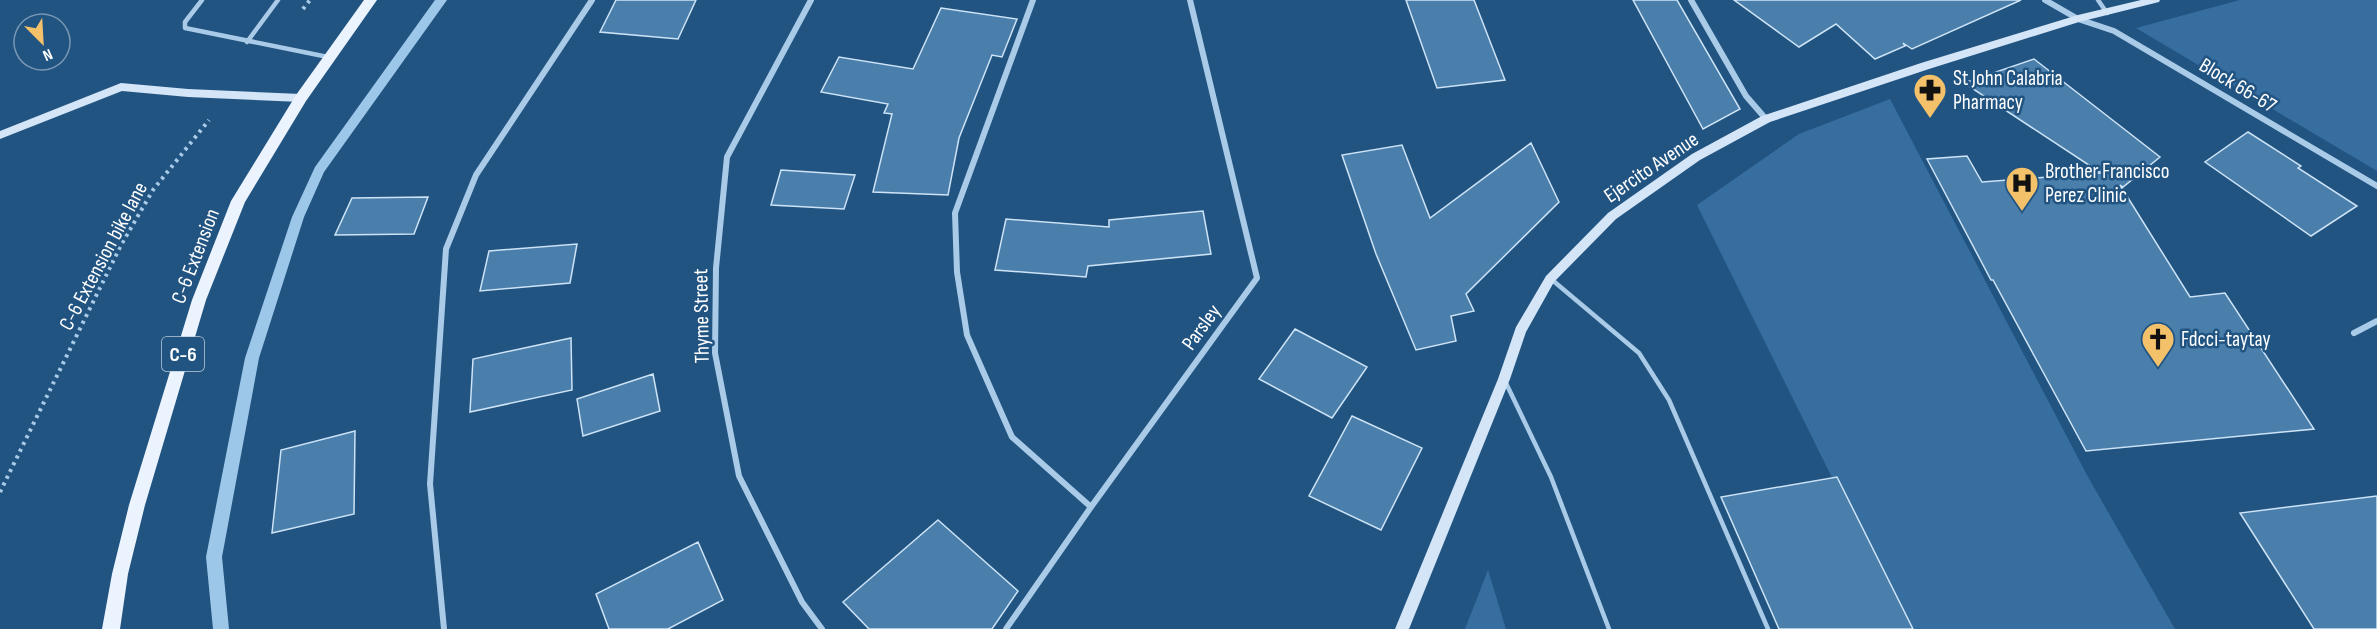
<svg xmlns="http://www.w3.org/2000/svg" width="2377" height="629" viewBox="0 0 2377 629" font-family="'Sofia Sans Condensed',sans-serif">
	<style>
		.green { fill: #366ea0 }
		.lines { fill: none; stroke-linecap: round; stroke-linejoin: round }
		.stream { fill: #9dc7e9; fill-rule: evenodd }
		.building { fill: #4a7eab; stroke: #cde3f6; stroke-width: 1.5 }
		.path { stroke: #a9cbe8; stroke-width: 4; stroke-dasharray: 3 4.5; stroke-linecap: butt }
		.lane { stroke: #a9cbe8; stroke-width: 4.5 }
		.street { stroke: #a9cbe8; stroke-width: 6 }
		.secondary { fill: #d3e5f7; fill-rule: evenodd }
		.primary { fill: #ebf4fe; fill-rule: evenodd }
		.labels { text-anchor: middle; stroke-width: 5; stroke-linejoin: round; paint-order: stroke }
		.shield { fill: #225482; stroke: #bdccda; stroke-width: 1.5 }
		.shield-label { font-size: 20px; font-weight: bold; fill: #fff }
		.poi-label { font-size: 21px; fill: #fff; stroke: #225482; text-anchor: start }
		.street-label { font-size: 21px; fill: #fff; stroke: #225482 }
	</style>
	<rect width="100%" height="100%" fill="#225482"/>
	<path class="green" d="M2240 0H2377V171L2136 28Z
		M1890 99 2088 477 2175 629H1907L1697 205 1799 134Z
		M1488 570 1506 629H1465Z"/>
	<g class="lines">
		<path class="stream" d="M435 0H447L324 172 304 217 259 358 222 557 229 629H213L206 557 245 358 292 217 315 167Z"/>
	</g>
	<path class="building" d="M616 0H696L678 39 600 32Z
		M1406 0H1474L1505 80 1437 88Z
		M1633 0H1677L1740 109 1703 129Z
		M1734 0H2021L1912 49 1903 43 1905 46 1875 59 1836 24 1799 47Z
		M941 8 1017 19 1002 57 992 55 959 138 948 195 873 192 892 114 884 113 888 104 821 92 839 57 913 69Z
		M2034 59 2160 157 2123 187 2120 185 2190 297 2225 293 2314 429 2086 451 1993 280H1991L1927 159 1967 156 1982 182 2101 173 1964 83Z
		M2248 132 2301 166 2298 168 2357 206 2311 236 2205 162Z
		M1531 143 1559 202 1466 294 1474 311 1451 316 1456 341 1416 350 1376 254 1342 155 1402 145 1430 218Z
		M781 170 855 175 844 209 771 205Z
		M428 197 414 234 335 235 352 198Z
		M1203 211 1211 254 1088 266 1086 277 995 270 1006 219 1109 227V220Z
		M577 244 570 283 480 291 489 251Z
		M1295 329 1367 367 1332 418 1259 379Z
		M571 338 572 390 470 412 473 359Z
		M653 374 660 411 583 436 577 399Z
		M1352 416 1422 448 1381 530 1309 496Z
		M355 431 354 514 272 533 281 450Z
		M1837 477 1913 629H1779L1721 497Z
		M2377 496V629H2314L2240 513Z
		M938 520 1018 591 992 629H869L843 602Z
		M698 542 723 600 668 629H609L596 594Z"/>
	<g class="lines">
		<path class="path" d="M303 9 310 0
			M0 492 121 245 153 190 209 120"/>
		<path class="lane" d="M202 0 185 22V28L328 57
			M2098 0 2107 13
			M247 42 278 0
			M1551 279 1639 353 1669 400 1768 629
			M1505 381 1551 477 1609 629"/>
		<path class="street" d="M811 0 727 157 716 268 715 353 739 476 802 602 822 629
			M1033 0 955 213 957 272 967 335 1012 437 1091 507
			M1691 0 1746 96 1766 119
			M2045 0 2078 19 2114 31 2377 186
			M2354 333 2377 321
			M444 629 430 484 446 249 476 175 592 0
			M1006 629 1091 507 1257 278 1190 0"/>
		<path class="secondary" d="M2141 0H2160L2159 2 2079 22 1929 69 1770 122 1700 160 1616 219 1554 282 1526 332 1510 379 1409 629H1395L1498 379 1516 327 1546 276 1608 213 1692 154 1762 116 1921 63 2078 15Z
			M121 83 188 89 301 94 306 98 301 102 188 97 122 91 0 139V131Z"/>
		<path class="primary" d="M364 0H377L306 101 245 202 206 300 145 505 128 574 120 629H102L112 574 129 505 192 300 231 201 296 95Z"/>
	</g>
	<defs>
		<symbol id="pharmacy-pin" viewBox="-11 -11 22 30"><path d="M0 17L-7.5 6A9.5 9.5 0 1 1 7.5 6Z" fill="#f4c16b" stroke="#225482"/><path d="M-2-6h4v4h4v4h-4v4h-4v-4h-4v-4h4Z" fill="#111"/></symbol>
		<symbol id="hospital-pin" viewBox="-11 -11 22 30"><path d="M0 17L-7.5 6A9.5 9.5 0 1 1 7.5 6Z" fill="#f4c16b" stroke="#225482"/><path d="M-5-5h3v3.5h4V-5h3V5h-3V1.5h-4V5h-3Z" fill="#111"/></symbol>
		<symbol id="church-pin" viewBox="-11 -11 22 30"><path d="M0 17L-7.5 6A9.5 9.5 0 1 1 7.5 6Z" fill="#f4c16b" stroke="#225482"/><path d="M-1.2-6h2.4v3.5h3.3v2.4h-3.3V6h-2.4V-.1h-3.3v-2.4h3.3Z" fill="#111"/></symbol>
	</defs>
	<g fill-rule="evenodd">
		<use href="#pharmacy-pin" x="1911" y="71" width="38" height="52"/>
		<use href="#hospital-pin" x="2003" y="164" width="38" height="52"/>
		<use href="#church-pin" x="2139" y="320" width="38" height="52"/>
	</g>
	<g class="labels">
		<rect class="shield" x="162" y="337" width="42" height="34" rx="4.5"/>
		<g class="shield-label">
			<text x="183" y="361">C-6</text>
		</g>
		<g class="poi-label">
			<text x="1953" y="85">St John Calabria<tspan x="1953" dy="24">Pharmacy</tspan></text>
			<text x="2045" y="178">Brother Francisco<tspan x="2045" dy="24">Perez Clinic</tspan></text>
			<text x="2181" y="346">Fdcci-taytay</text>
		</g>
		<g class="street-label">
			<text transform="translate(2238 85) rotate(31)" y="7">Block 66-67</text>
			<text transform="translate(1651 167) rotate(-34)" y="7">Ejercito Avenue</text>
			<text transform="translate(103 256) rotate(-62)" y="7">C-6 Extension bike lane</text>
			<text transform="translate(195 256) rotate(-69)" y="7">C-6 Extension</text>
			<text transform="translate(701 316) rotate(-91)" y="7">Thyme Street</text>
			<text transform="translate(1201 327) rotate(-54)" y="7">Parsley</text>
		</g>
	</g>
	<g transform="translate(42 42) rotate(156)"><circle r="28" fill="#225482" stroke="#7a98b4" stroke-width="1.5"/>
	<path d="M0-4.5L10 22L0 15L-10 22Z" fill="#f4c16b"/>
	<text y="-9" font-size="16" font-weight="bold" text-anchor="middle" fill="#ffffff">N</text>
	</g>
</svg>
